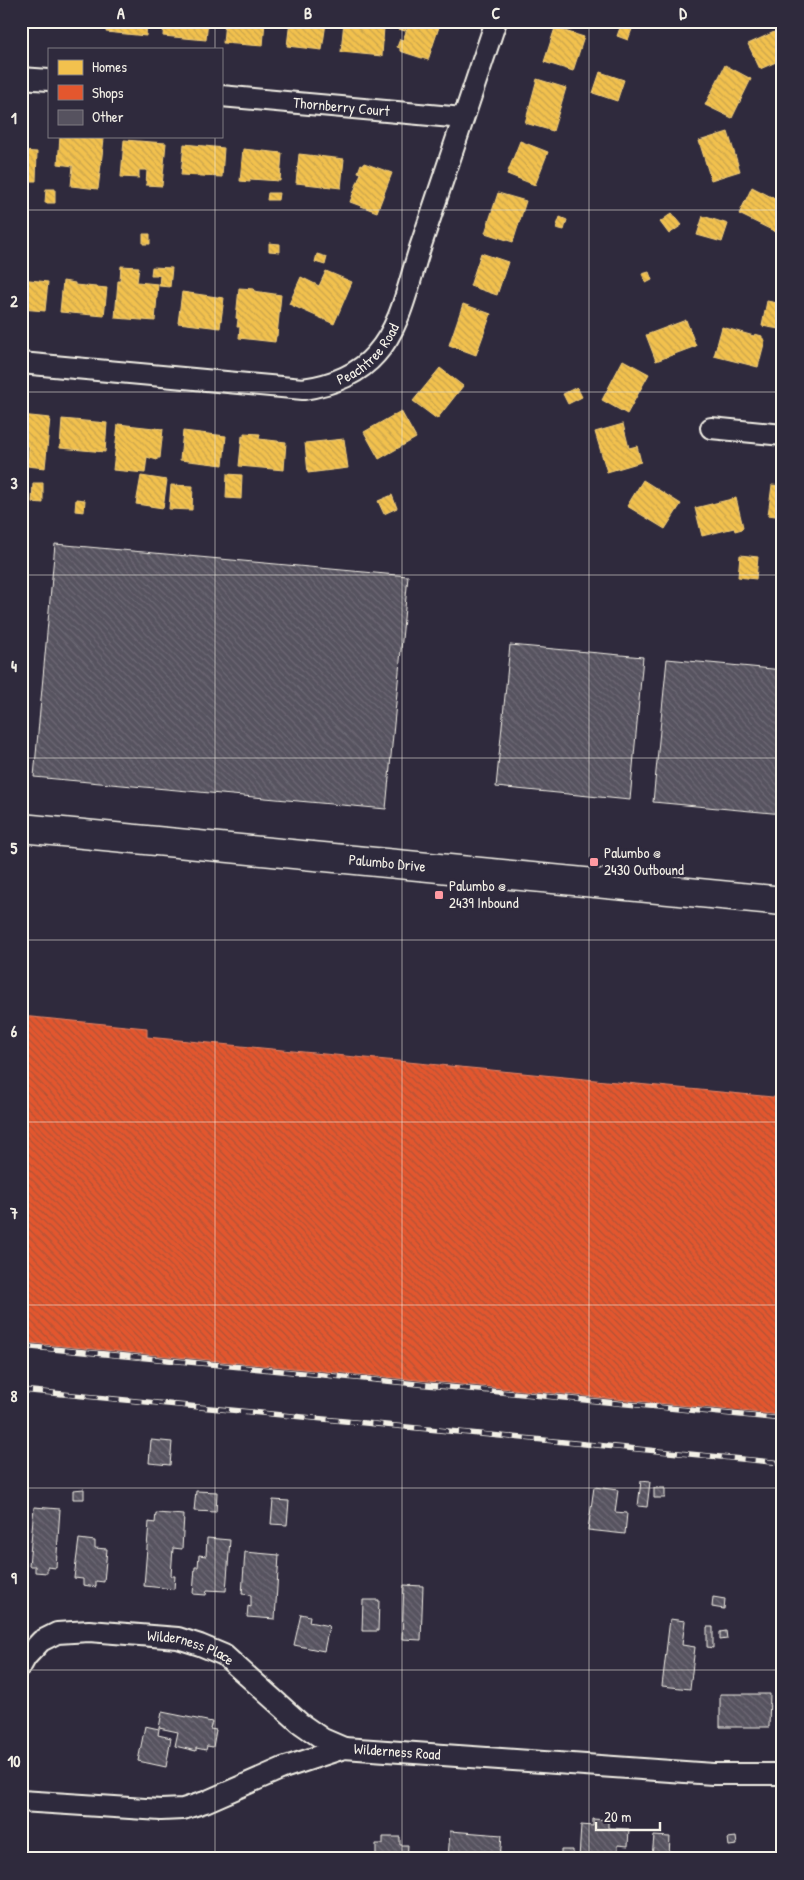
<svg xmlns="http://www.w3.org/2000/svg" width="804" height="1880" viewBox="0 0 804 1880" font-family="'Patrick Hand',sans-serif">
	<style>
		.homes { fill: url(#homes-back-hatch); stroke: #f3cf7c }
		.shops { fill: url(#shops-back-hatch); stroke: #e98566 }
		.building { fill: url(#building-back-hatch); stroke: #f4f1e8 }
		.lines { fill: none; stroke-linecap: round; stroke-linejoin: round }
		.street-casing { stroke: #f4f1e8; stroke-width: 24 }
		.secondary-casing { stroke: #f4f1e8; stroke-width: 31 }
		.street { stroke: #2f2a3d; stroke-width: 20 }
		.secondary { stroke: #2f2a3d; stroke-width: 28 }
		.rail-casing { stroke: #f4f1e8; stroke-width: 5.5 }
		.rail { stroke: #2f2a3d; stroke-width: 4; stroke-dasharray: 11; stroke-linecap: butt }
		.grid { fill: none; stroke: #f4f1e8; stroke-width: 1; stroke-opacity: 0.55 }
		.poi-dot { fill: #ff9aa2; stroke: #2f2a3d; stroke-width: 2 }
		.labels { text-anchor: middle; stroke-width: 5; stroke-linejoin: round; paint-order: stroke }
		.street-label { font-size: 15px; fill: #f4f1e8; stroke: #2f2a3d }
		.poi-label { font-size: 15px; fill: #f4f1e8; stroke: #2f2a3d; text-anchor: start }
		.neatline { fill: none; stroke: #f4f1e8; stroke-width: 2 }
		.grid-label { font-size: 16px; text-anchor: middle; font-weight: bold; fill: #f4f1e8 }
	</style>
	<defs>
		<pattern id="homes-back-hatch" width="6" height="6" patternUnits="userSpaceOnUse" patternTransform="scale(1.25)"><rect width="6" height="6" fill="#f2c14e"/><path d="M-1 5l2 2M0 0l6 6M5-1l2 2" fill="none" stroke="#c8a34c"/></pattern>
		<pattern id="shops-back-hatch" width="6" height="6" patternUnits="userSpaceOnUse" patternTransform="scale(1.25)"><rect width="6" height="6" fill="#e4572e"/><path d="M-1 5l2 2M0 0l6 6M5-1l2 2" fill="none" stroke="#ae5236"/></pattern>
		<pattern id="building-back-hatch" width="6" height="6" patternUnits="userSpaceOnUse" patternTransform="scale(1.25)"><rect width="6" height="6" fill="#56525f"/><path d="M-1 5l2 2M0 0l6 6M5-1l2 2" fill="none" stroke="#6f6b76"/></pattern>
	</defs>
	<rect width="100%" height="100%" fill="#2f2a3d"/>
	<filter id="ink" filterUnits="userSpaceOnUse"><feTurbulence type="fractalNoise" baseFrequency=".02" numOctaves="2"/><feDisplacementMap in="SourceGraphic" scale="10" xChannelSelector="R" yChannelSelector="G"/><feConvolveMatrix kernelMatrix="1 2 1 2 8 2 1 2 1" color-interpolation-filters="sRGB"/></filter>
	<g filter="url(#ink)">
		<path class="homes" d="M107 21H147L146 36 106 32Z
			M164 21H208L206 40 163 36Z
			M225 21H265L263 46 223 43Z
			M290 21 326 23 322 50 287 46Z
			M344 21H378V27H384L382 56 341 52Z
			M394 21H408L405 31 392 27Z
			M410 21H441L428 60 400 51V48L397 47 400 39 403 40Z
			M621 25 632 29 628 40 617 36Z
			M555 28 584 37 573 71 544 62Z
			M783 28V59L760 69 748 44Z
			M725 65 751 79 732 118 705 105Z
			M600 72 624 80 617 101 593 93Z
			M537 79 566 88 553 131 525 123Z
			M728 132 740 171 711 180 699 141Z
			M60 136 104 139 98 189 71 186 73 166 58 164Z
			M124 140 166 143 162 186 146 185 147 170H139V178L121 177Z
			M520 141 548 152 535 185 507 174Z
			M184 144 224 148 222 177 181 175Z
			M243 149 282 153 280 181 250 179V182L240 181Z
			M21 151 37 152 36 181H21Z
			M299 154 344 159 341 188 296 183Z
			M364 163 392 173 377 212 350 202 361 173 358 172 361 164 363 165Z
			M752 187 783 203V229L780 234 739 214Z
			M46 189H55V203H45Z
			M268 193H279L278 200H267Z
			M498 193 526 201 513 242 485 233Z
			M672 213 682 225 669 234 660 222Z
			M703 216 728 224 722 242 697 235Z
			M560 217 567 220 564 230 556 228Z
			M21 232H26L24 253 21 252Z
			M143 234H150V244H143Z
			M269 243 280 244V252L269 251Z
			M481 253 508 262 497 295 470 286Z
			M317 254 327 257 325 265 315 262Z
			M121 266 139 267 137 282 158 284 155 321 115 318 118 281H120Z
			M152 267 172 268 170 287 159 286 160 275H151Z
			M326 271 352 282 334 324 289 304 301 277 319 286Z
			M649 272 652 280 646 283 642 274Z
			M21 279 48 282 45 311 21 309Z
			M63 281 75 283V285L107 288 104 316 60 312Z
			M239 288 254 289V291L281 295 277 336H276L275 342 239 338 240 327H237L238 319 236 318Z
			M182 292 224 298 220 328 178 323Z
			M767 301 783 304 779 329 762 326Z
			M463 304 491 314 476 355 449 345Z
			M686 320 696 346 656 361 646 335Z
			M722 327 754 336 755 334 762 336V338L765 340 758 367 714 356Z
			M623 360 649 374 627 414 602 400Z
			M440 368 463 386 437 419 413 401Z
			M577 387 582 397 568 404 563 394Z
			M401 411 416 438 379 459 364 432Z
			M21 415 50 418 45 468 27 466 29 446H21Z
			M62 419 107 423 105 452 60 448Z
			M118 424 163 429 160 458H157V460L147 457 145 473 113 470Z
			M623 424 629 448 637 446 641 462 607 472 595 432Z
			M183 431 226 436 223 465 180 460Z
			M244 433 260 434 259 439 286 442 284 470 239 466 242 436 244 437Z
			M344 439 348 468 308 473 305 443Z
			M227 474 242 475 241 499 226 498Z
			M141 476 167 480 163 508 136 504Z
			M643 480 681 504 665 529 627 506Z
			M33 483H43V503L32 502Z
			M171 485 193 486 192 510 169 509Z
			M772 485 783 486V517L768 515Z
			M392 495 397 508 384 514 378 501Z
			M736 498 743 527 742 529 735 531 734 528 702 536 695 508Z
			M76 499 85 500 84 512 75 511Z
			M740 555 758 557 756 579 738 577Z"/>
		<path class="shops" d="M21 1016 147 1028V1037L783 1098V1415L21 1342Z"/>
		<path class="building" d="M55 544 408 576 386 809 34 777Z
			M510 645 643 657 630 800 496 787Z
			M667 659 783 670V814L653 802Z
			M151 1440 172 1442 170 1465 149 1463Z
			M641 1481 650 1482 647 1507 638 1506Z
			M594 1487 618 1490 615 1512 627 1513 625 1534 588 1530Z
			M654 1488H665V1498H654Z
			M84 1489V1499H73V1490Z
			M196 1491 217 1492 216 1512 194 1511Z
			M273 1500 289 1501 287 1525 271 1524Z
			M34 1507 60 1509 56 1568 47 1567V1573L35 1572V1566H29Z
			M156 1513 184 1515 182 1549 173 1548 171 1576H175L174 1589 144 1586 149 1522 155 1523Z
			M207 1538 230 1540 226 1591 207 1590 206 1595 193 1594 195 1567H198L199 1555 206 1556Z
			M79 1539 95 1541V1548L107 1549 104 1582 96 1581V1587L83 1585V1579L74 1578Z
			M245 1552 279 1555 275 1619 247 1617 248 1606 251 1607V1595L242 1594Z
			M404 1585 423 1586 421 1640 402 1639Z
			M713 1597 725 1599 724 1609 712 1607Z
			M363 1600H379L378 1631H362Z
			M301 1614 310 1616 309 1622 329 1626 324 1651 294 1645Z
			M670 1619 685 1621 682 1645 695 1647 690 1689 662 1686Z
			M707 1627H713V1648L707 1647Z
			M726 1631 727 1639 720 1640V1632Z
			M720 1694H770L769 1727H720Z
			M162 1712 212 1722 210 1729 216 1730 213 1747 207 1746 206 1750 196 1748V1751L175 1746 178 1732 159 1728Z
			M145 1726 159 1729 158 1735 171 1738 166 1767 138 1761Z
			M593 1819 608 1820V1828L629 1829 628 1846 618 1845V1856L594 1855 593 1859H579L581 1825 593 1826Z
			M450 1831 502 1835 500 1859H448Z
			M654 1836 670 1837 669 1856H680V1859H645V1856L652 1857Z
			M383 1837H400V1845H408L407 1859H376V1844H383Z
			M736 1837 737 1845 729 1846 728 1838Z
			M561 1850H573V1859H561Z"/>
		<g class="lines">
			<defs>
				<g id="street">
					<path d="M21 78 49 80"/>
					<path id="s1" d="M221 96 463 118"/>
					<path id="s2" d="M21 363 303 389C331 385 357 376 376 354 403 324 409 279 422 242 447 168 471 95 496 21"/>
					<path d="M711 428 783 435"/>
					<path id="s3" d="M21 1666 26 1657 41 1641 57 1633 89 1631 178 1638 200 1645 224 1655 300 1723 323 1739 344 1748"/>
					<path id="s4" d="M21 1801 161 1810 183 1809 205 1802 283 1768 344 1748 713 1774H783"/>
				</g>
				<g id="secondary">
					<path id="s5" d="M21 828 783 901"/>
				</g>
			</defs>
			<use href="#street" class="street-casing"/>
			<use href="#secondary" class="secondary-casing"/>
			<use href="#street" class="street"/>
			<use href="#secondary" class="secondary"/>
			<defs>
				<path id="rail" d="M21 1346 783 1419
					M21 1390 783 1463"/>
			</defs>
			<use href="#rail" class="rail-casing"/>
			<use href="#rail" class="rail"/>
		</g>
	</g>
	<path class="grid" d="M215 21V49M402 21V1859M589 21V1859M215 136V1859M21 210H783M21 392H783M21 575H783M21 758H783M21 940H783M21 1122H783M21 1305H783M21 1488H783M21 1670H783"/>
	<g class="poi-dot">
		<rect x="589" y="857" width="10" height="10" rx="2.5"/>
		<rect x="434" y="890" width="10" height="10" rx="2.5"/>
	</g>
	<g class="labels">
		<g class="street-label">
			<text dy="5" stroke="none"><textPath href="#s1" startOffset="121">Thornberry Court</textPath></text>
			<text dy="5" stroke="none"><textPath href="#s2" startOffset="360">Peachtree Road</textPath></text>
			<text dy="5" stroke="none"><textPath href="#s5" startOffset="368">Palumbo Drive</textPath></text>
			<text dy="5" stroke="none"><textPath href="#s3" startOffset="186">Wilderness Place</textPath></text>
			<text dy="5" stroke="none"><textPath href="#s4" startOffset="388">Wilderness Road</textPath></text>
		</g>
		<g class="poi-label">
			<text x="604" y="858">Palumbo @<tspan x="604" dy="17">2430 Outbound</tspan></text>
			<text x="449" y="891">Palumbo @<tspan x="449" dy="17">2439 Inbound</tspan></text>
		</g>
	</g>
	<rect width="804" height="1880" fill="none" stroke="#2f2a3d" stroke-width="55"/>
	<rect x="48" y="48" width="175" height="90" fill="#2f2a3d" stroke="#7e7a81"/>
	<rect x="58" y="60" width="25" height="15" fill="#f2c14e" stroke="#7e7a81"/>
	<text x="92" y="72" font-size="15" fill="#f4f1e8">Homes</text>
	<rect x="58" y="85" width="25" height="15" fill="#e4572e" stroke="#7e7a81"/>
	<text x="92" y="98" font-size="15" fill="#f4f1e8">Shops</text>
	<rect x="58" y="110" width="25" height="15" fill="#56525f" stroke="#7e7a81"/>
	<text x="92" y="122" font-size="15" fill="#f4f1e8">Other</text>
	<path d="M596 1822v8h64v-8" fill="none" stroke="#f4f1e8" stroke-width="2.5"/>
	<text x="604" y="1822" font-size="15" fill="#f4f1e8" stroke="#2f2a3d" stroke-width="4" paint-order="stroke">20 m</text>
	<rect x="28" y="28" width="748" height="1824" class="neatline"/>
	<g class="grid-label">
		<text x="121" y="19">A</text>
		<text x="308" y="19">B</text>
		<text x="496" y="19">C</text>
		<text x="683" y="19">D</text>
		<text x="14" y="124">1</text>
		<text x="14" y="307">2</text>
		<text x="14" y="489">3</text>
		<text x="14" y="672">4</text>
		<text x="14" y="854">5</text>
		<text x="14" y="1037">6</text>
		<text x="14" y="1219">7</text>
		<text x="14" y="1402">8</text>
		<text x="14" y="1584">9</text>
		<text x="14" y="1767">10</text>
	</g>
</svg>
